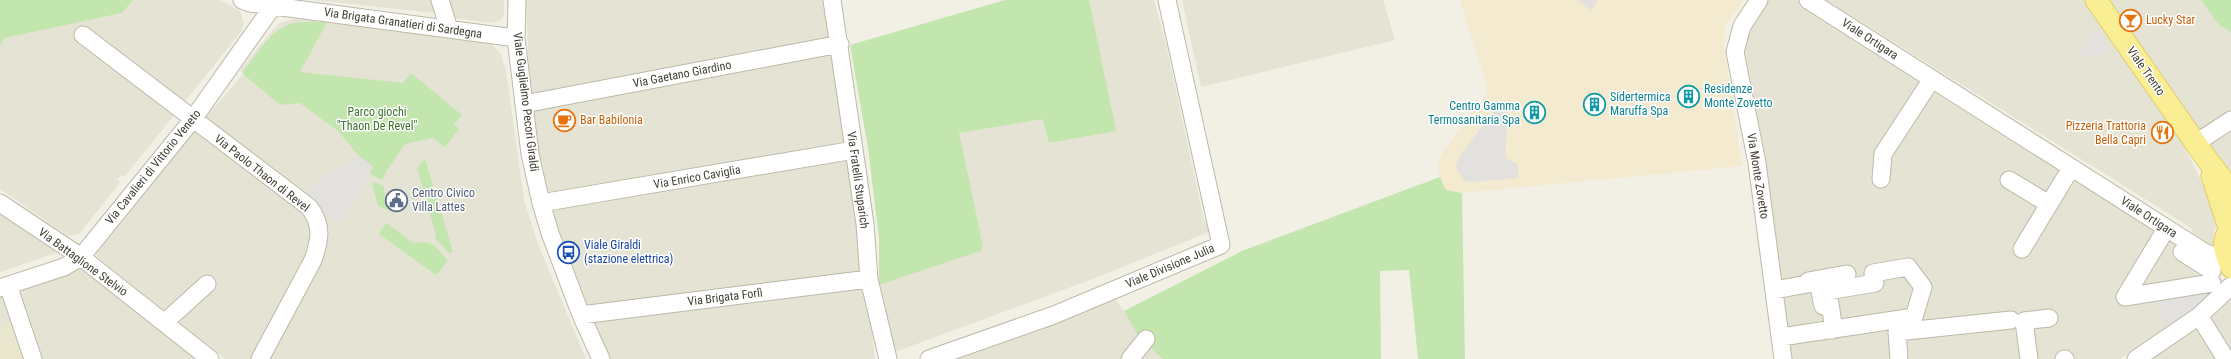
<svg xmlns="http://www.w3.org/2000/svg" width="2231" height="359" viewBox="0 0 2231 359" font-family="'Roboto Condensed',sans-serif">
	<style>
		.residential { fill: #e5e3d3 }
		.commercial { fill: #f3ead0 }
		.education { fill: #eae7cf }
		.green { fill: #c3e5ae }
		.parking { fill: #e2e1dd }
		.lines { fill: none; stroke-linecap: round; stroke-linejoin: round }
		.minor-casing { stroke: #bcb9a8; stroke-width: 19 }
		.major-casing { stroke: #dece66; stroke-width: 23 }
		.minor { stroke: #fff; stroke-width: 17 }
		.major { stroke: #faee95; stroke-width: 21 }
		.labels { text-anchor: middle; stroke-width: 3; stroke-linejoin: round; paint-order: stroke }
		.food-label { font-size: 12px; fill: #c56008; stroke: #fff; text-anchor: start }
		.street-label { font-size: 12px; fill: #434035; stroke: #fff }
		.culture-label { font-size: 12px; fill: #0d838f; stroke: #fff; text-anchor: start }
		.park-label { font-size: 12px; fill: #3a722b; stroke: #fff }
		.service-label { font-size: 12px; fill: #4e5e75; stroke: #fff; text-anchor: start }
		.transit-label { font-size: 12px; fill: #164399; stroke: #fff; text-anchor: start }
	</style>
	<rect width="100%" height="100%" fill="#f2f0e5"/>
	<path class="residential" d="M133 0H220L240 11 244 23 241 32 125 176 121 175 117 180 120 181 119 184 79 234 68 236 0 189V45L5 38 122 13Z
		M314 0H504V15L502 19 493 23 452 18 434 13Z
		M526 0H835L875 359H611L592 317 559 235 546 192 534 127 530 91Z
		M1005 0H1154L1166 44 1204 221 1209 220 1211 231 1090 280 895 352 891 350 879 285 981 251 983 246 958 133 976 130Z
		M1182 0H1383L1395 40 1201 87Z
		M1758 0H1797L2209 257 2218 267 2187 315 2119 359H1789L1740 28Z
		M1826 0H2084L2145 85 2180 138 2206 191 2218 222 2213 235V247L2193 234 2191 228 2166 212Z
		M2110 0H2201L2217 23 2231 33V179Z
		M309 17 488 41 500 53 506 70 524 200 538 244 586 359H225L97 257 96 249 191 130 213 109 243 74 240 70 271 32 280 23 293 19Z
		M0 211 62 251 0 272Z
		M81 257 210 359H0V288Z
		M2231 294V359H2145L2195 330 2204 319Z
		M1112 295 1124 311 1137 334 1164 359H943Z"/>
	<path class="commercial" d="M1460 0H1744L1725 26 1724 47 1742 166 1462 193 1446 190 1440 177 1438 162 1444 150 1486 95 1487 87Z"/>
	<path class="education" d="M11 324 17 344 23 359H0V328Z"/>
	<path class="green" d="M0 0H133L122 13 5 38 0 45Z
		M1005 0H1089L1116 131 1049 143 1043 119 959 133 983 246 981 251 879 285V238L868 148 850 45Z
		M2201 0H2231V33L2217 23Z
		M298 22H327L300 72 403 83 411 73 462 115 454 124 459 129 445 147 433 138 405 144 387 170 382 180 370 174 373 166 358 155 338 131 300 103 280 105 242 73C258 53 272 26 298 22Z
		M425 159 453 252 449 253 435 238 436 235 417 168Z
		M1440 177 1446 190 1462 193 1465 359H1418L1409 270 1380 271 1381 359H1163L1137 334 1124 311 1242 251Z
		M376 182 384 187 385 199 390 205 388 210 378 206 372 183Z
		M386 223C397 229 403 237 414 243 434 240 435 247 448 261L436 275 379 234Z"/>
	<path class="parking" d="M1578 0H1598L1591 10Z
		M2095 28 2111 51 2075 59Z
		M1501 100 1508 111 1505 158 1518 164V178L1473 182 1465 181 1456 168 1458 159Z
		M358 155 373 167 343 223 324 215 302 191Z
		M2213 290 2204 305 2164 335 2160 302 2171 300V295Z
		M2216 319 2231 342V355L2210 326Z"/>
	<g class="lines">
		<defs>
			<path id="minor" d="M242 0 250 3 516 38
				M440 0 449 29
				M517 0 516 38 530 154 541 203 550 233 581 315 601 359
				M832 0 865 224 869 279 888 359
				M1759 0 1742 26 1735 52 1757 163 1783 359
				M1808 0 2204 252 2229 262
				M83 35 309 207C323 225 320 240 313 260L260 359
				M524 104 840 44
				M2196 143 2231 120
				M1881 179 1883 154 1932 79
				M2009 180 2049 204
				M0 203 81 257 210 359
				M541 203 854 150
				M2166 229 2125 297 2212 283
				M2022 249 2071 168
				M2182 252 2212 271
				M1808 281 1847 274
				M8 285 33 359
				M0 288 64 267 81 257 193 119 273 6
				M1775 290 1818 282 1823 306
				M581 315 869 279
				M2199 316 2226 359
				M165 322 207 284
				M1781 337 1914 317 1923 287 1908 267 1873 273 1875 283 1828 291 1834 330
				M929 359 1054 315 1221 245 1167 0
				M1130 359 1146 339
				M1899 359 1897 332 2011 320
				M2029 359 2024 321 2049 318
				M2064 359H2065
				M2136 359 2199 316 2231 286"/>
			<path id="major" d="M2096 0 2206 158 2231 191
				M2212 176 2230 231
				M2231 230C2219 241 2226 254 2231 267"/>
		</defs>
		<use href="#minor" class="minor-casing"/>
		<use href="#major" class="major-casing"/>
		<use href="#minor" class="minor"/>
		<use href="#major" class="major"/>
	</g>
	<defs>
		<symbol id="bar-ring" viewBox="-11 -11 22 22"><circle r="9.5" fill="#fff" stroke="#e8710a" stroke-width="1.5"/><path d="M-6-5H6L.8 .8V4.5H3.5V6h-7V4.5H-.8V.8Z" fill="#e8710a"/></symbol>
		<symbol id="building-ring" viewBox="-11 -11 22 22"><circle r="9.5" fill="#fff" stroke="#0f9aa8" stroke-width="1.5"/><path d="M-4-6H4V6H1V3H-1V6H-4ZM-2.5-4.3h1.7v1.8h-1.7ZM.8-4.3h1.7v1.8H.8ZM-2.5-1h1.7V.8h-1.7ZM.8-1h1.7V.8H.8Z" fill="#0f9aa8"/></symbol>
		<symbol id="cafe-ring" viewBox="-11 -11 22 22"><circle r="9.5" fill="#fff" stroke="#e8710a" stroke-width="1.5"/><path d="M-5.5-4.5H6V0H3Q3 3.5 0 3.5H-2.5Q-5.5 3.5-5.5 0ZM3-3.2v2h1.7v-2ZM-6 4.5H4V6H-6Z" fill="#e8710a"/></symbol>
		<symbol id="restaurant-ring" viewBox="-11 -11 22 22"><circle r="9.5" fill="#fff" stroke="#e8710a" stroke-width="1.5"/><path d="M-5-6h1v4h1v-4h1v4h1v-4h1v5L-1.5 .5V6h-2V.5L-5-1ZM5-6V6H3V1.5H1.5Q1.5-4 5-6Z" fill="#e8710a"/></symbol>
		<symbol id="civic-ring" viewBox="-11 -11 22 22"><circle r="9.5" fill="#fff" stroke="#5c6f8a" stroke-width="1.5"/><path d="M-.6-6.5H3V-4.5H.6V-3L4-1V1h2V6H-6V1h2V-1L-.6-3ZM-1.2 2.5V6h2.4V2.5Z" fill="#5c6f8a"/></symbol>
		<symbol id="bus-ring" viewBox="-11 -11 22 22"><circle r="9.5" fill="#fff" stroke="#1a4fb4" stroke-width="1.5"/><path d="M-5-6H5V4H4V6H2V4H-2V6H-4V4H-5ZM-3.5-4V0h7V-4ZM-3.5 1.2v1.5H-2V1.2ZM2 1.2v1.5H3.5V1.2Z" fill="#1a4fb4"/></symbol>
	</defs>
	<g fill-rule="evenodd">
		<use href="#bar-ring" x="2118" y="8" width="25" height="25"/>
		<use href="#building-ring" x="1676" y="84" width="25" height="25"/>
		<use href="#building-ring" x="1582" y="92" width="25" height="25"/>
		<use href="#building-ring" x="1522" y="100" width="25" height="25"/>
		<use href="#cafe-ring" x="552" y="108" width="25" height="25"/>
		<use href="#restaurant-ring" x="2150" y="120" width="25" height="25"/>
		<use href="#civic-ring" x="384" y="188" width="25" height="25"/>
		<use href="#bus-ring" x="556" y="240" width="25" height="25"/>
	</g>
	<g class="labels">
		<g class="food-label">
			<text x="2146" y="24">Lucky Star</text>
			<text x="580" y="124">Bar Babilonia</text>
			<text x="2146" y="130" text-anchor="end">Pizzeria Trattoria<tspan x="2146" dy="14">Bella Capri</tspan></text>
		</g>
		<g class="street-label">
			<text transform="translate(403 23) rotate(8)" y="4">Via Brigata Granatieri di Sardegna</text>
			<text transform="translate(1870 39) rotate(33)" y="4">Viale Ortigara</text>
			<text transform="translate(2146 71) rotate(55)" y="4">Viale Trento</text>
			<text transform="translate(682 74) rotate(-11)" y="4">Via Gaetano Giardino</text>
			<text transform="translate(526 102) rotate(83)" y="4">Viale Guglielmo Pecori Giraldi</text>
			<text transform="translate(153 167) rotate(-51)" y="4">Via Cavalieri di Vittorio Veneto</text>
			<text transform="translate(262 173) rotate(38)" y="4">Via Paolo Thaon di Revel</text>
			<text transform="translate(1758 176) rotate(81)" y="4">Via Monte Zovetto</text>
			<text transform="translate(697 177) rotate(-10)" y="4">Via Enrico Caviglia</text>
			<text transform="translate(858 180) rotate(82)" y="4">Via Fratelli Stuparich</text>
			<text transform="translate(2149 217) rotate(33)" y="4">Viale Ortigara</text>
			<text transform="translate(83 262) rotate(36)" y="4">Via Battaglione Stelvio</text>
			<text transform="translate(1170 266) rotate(-23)" y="4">Viale Divisione Julia</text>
			<text transform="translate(725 297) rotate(-7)" y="4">Via Brigata Forlì</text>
		</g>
		<g class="culture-label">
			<text x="1704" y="93">Residenze<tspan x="1704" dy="14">Monte Zovetto</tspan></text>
			<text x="1610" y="101">Sidertermica<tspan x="1610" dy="14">Maruffa Spa</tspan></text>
			<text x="1520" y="110" text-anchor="end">Centro Gamma<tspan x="1520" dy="14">Termosanitaria Spa</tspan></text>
		</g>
		<g class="park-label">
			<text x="377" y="116">Parco giochi<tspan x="377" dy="14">"Thaon De Revel"</tspan></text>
		</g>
		<g class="service-label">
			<text x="412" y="197">Centro Civico<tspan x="412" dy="14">Villa Lattes</tspan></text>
		</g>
		<g class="transit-label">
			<text x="584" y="249">Viale Giraldi<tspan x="584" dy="14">(stazione elettrica)</tspan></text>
		</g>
	</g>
</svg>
